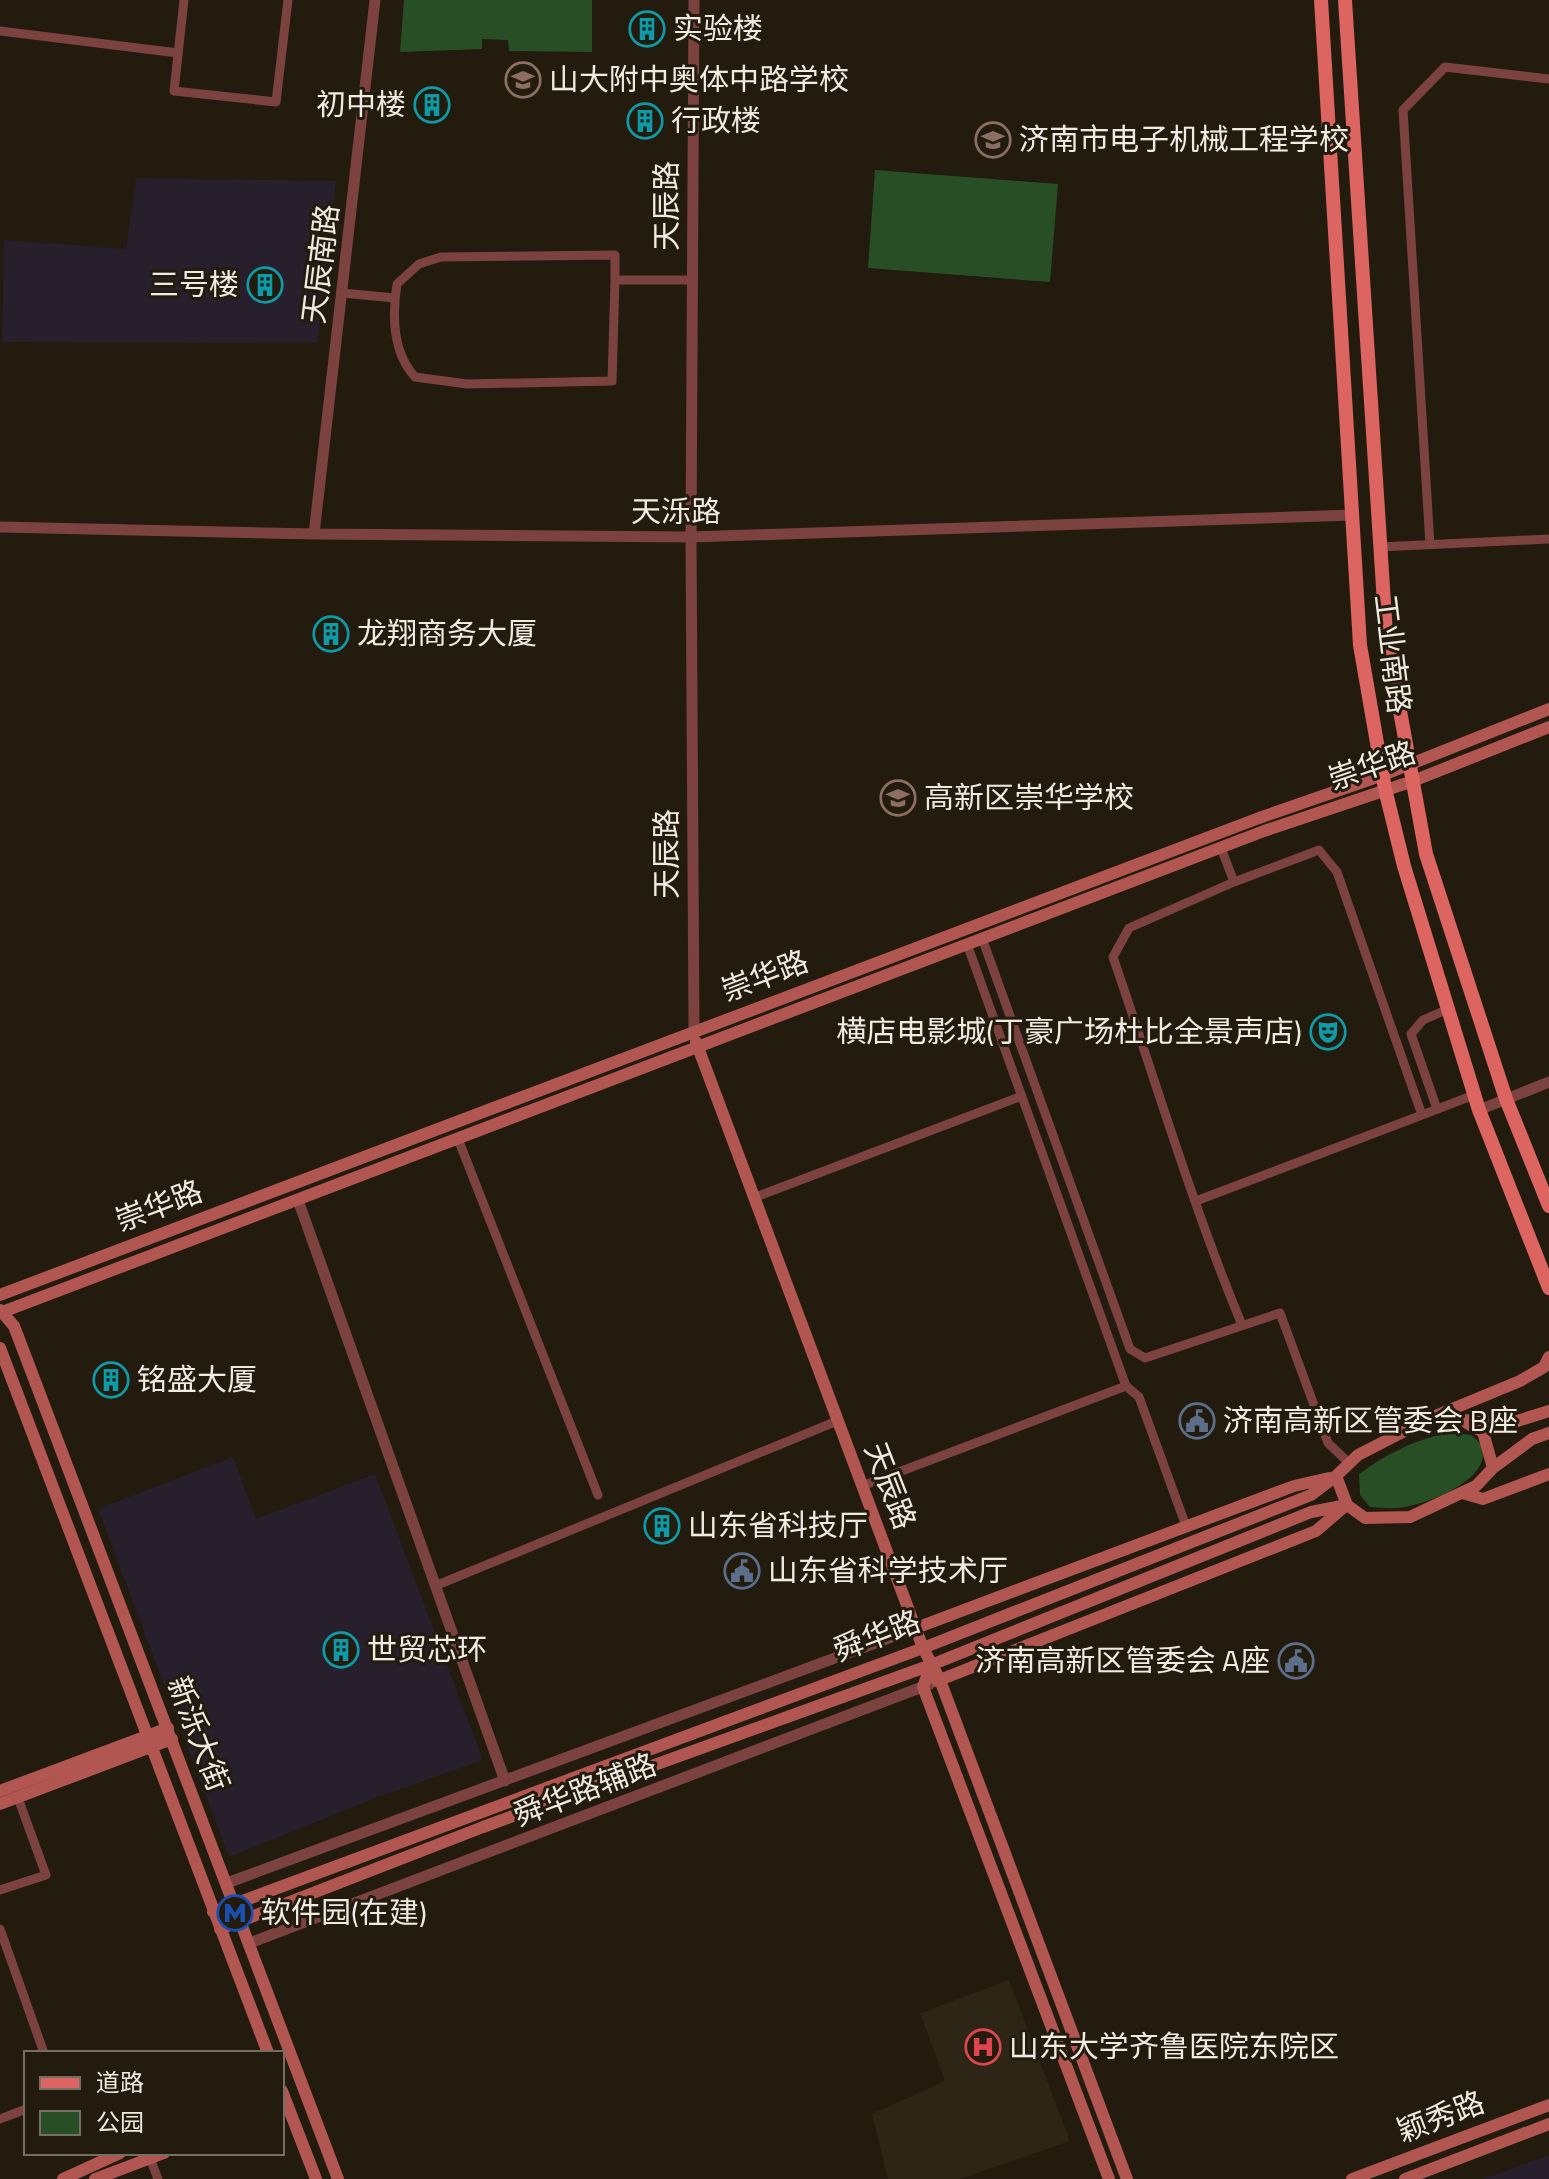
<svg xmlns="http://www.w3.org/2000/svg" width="1549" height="2179" viewBox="0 0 1549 2179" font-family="'Titillium Web','Noto Sans SC',sans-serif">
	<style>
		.industrial { fill: #281f2d }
		.medical { fill: #2d2616 }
		.green { fill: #284e26 }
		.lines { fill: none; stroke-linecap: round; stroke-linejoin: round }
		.minor { stroke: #7c423f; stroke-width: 9 }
		.tertiary { stroke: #7c423f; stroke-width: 11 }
		.secondary { stroke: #b25652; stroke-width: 12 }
		.primary { stroke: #dc6461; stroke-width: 14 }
		.labels { text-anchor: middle; stroke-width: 6; stroke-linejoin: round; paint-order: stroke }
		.poi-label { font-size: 30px; fill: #efebe2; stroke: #221b0e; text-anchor: start }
		.street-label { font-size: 30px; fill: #efebe2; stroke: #221b0e }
	</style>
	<rect width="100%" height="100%" fill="#221b0e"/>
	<path class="industrial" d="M136 178 336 181 317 343 2 342 4 240 126 249Z
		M233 1457 256 1519 375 1474 483 1760 378 1797 229 1857 98 1509Z
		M1549 2155V2179H1484Z"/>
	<path class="medical" d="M1009 1980 1070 2141 960 2179H888L872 2114 945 2081 920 2013Z"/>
	<path class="green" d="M404 0H592V52L509 51 508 40 482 39V49L400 52Z
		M875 170 1058 184 1050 282 868 268Z
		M1450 1433 1471 1435 1481 1444C1482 1448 1483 1452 1483 1456 1480 1485 1420 1507 1396 1508 1387 1509 1379 1507 1370 1507L1360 1495 1359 1474C1388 1453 1415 1439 1450 1433Z"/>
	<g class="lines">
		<path class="minor" d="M184 0 174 91 276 102 288 0
			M0 31 178 53
			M615 280 612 381 467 384 415 377C392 352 392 316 397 284L419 264 441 257 615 255V280H692
			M342 293 395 298
			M1430 545 1403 110 1445 67 1549 79
			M1380 547 1549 539
			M1221 848 1234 882
			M982 938 1130 1349 1145 1358 1280 1313 1328 1443 1348 1462
			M1437 1109 1411 1034 1423 1020 1448 1009
			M1422 1115 1474 1095
			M458 1139 598 1495
			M753 1198 1022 1096
			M1196 1201 1422 1115 1337 872 1319 850 1234 882 1129 928 1113 957C1155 1079 1192 1205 1242 1325
			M1126 1386 1139 1397 1186 1526
			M862 1486 1126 1386 967 944
			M435 1586 837 1421
			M0 1890 46 1875 18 1798
			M0 1929 44 2053
			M0 2119 26 2109
			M148 2153 158 2179"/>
		<path class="tertiary" d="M694 0 691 537 694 1030
			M0 527 314 534 691 537 1353 515
			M314 534 375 0
			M1479 1110 1549 1082
			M298 1200 505 1781
			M227 1883 916 1628
			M250 1943 930 1684"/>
		<path class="secondary" d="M696 1042 923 1648 940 1680 1127 2179
			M0 1295 1259 818 1383 775 1549 709
			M0 1310 14 1326 338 2179
			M0 1313 1264 831 1413 781 1549 727
			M0 1348 268 2053
			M1432 1419 1514 1422 1549 1411
			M1467 1423 1483 1432 1493 1468
			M1336 1476 1347 1505
			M1462 1493 1483 1499 1549 1474
			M916 1628 1294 1486 1329 1478
			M931 1665 923 1687 1109 2179
			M937 1681 1316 1531 1344 1507
			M0 1791 168 1728
			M0 1804 172 1739
			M213 1912 923 1648 1311 1495 1336 1476 1358 1455 1428 1419 1520 1381 1544 1367 1549 1357
			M220 1929 483 1827 931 1665 1311 1512 1347 1505 1365 1518 1410 1517 1476 1486 1493 1468 1532 1439 1549 1433
			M282 2091 316 2179
			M63 2179 120 2153
			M95 2179 164 2153
			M1352 2179 1549 2105
			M1405 2179 1549 2124"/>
		<path class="primary" d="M1321 0 1360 645 1385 789 1404 866 1479 1110 1549 1288
			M1345 0 1386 634 1426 854 1506 1099 1549 1206"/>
	</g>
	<defs>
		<symbol id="building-ring" viewBox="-11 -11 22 22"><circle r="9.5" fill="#221b0e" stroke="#0f9aa8" stroke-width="1.5"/><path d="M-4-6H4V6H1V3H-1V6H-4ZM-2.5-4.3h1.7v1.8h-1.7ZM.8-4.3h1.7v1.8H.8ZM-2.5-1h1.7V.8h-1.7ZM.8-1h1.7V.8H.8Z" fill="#0f9aa8"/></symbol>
		<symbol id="school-ring" viewBox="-11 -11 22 22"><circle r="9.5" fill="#221b0e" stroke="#8d6e63" stroke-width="1.5"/><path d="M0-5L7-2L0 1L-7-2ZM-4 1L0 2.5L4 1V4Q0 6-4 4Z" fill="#8d6e63"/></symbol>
		<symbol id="theatre-ring" viewBox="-11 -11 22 22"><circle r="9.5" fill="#221b0e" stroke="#0f9aa8" stroke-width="1.5"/><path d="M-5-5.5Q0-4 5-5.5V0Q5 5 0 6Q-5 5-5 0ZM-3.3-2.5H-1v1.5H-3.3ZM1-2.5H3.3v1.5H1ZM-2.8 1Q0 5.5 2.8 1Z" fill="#0f9aa8"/></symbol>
		<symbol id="civic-ring" viewBox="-11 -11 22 22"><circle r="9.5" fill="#221b0e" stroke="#5c6f8a" stroke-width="1.5"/><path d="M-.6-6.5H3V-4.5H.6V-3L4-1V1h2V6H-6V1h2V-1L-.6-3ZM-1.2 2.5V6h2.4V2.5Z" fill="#5c6f8a"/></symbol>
		<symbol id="metro-ring" viewBox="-11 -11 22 22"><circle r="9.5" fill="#221b0e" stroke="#1a4fb4" stroke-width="1.5"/><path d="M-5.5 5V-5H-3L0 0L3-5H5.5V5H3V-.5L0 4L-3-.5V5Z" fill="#1a4fb4"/></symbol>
		<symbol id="hospital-ring" viewBox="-11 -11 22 22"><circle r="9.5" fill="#221b0e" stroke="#e0444e" stroke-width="1.5"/><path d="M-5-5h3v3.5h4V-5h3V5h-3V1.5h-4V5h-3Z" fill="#e0444e"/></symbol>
	</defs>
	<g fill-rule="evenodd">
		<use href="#building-ring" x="627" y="9" width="40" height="40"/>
		<use href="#school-ring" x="503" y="60" width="40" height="40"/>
		<use href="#building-ring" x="412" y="85" width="40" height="40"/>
		<use href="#building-ring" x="625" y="101" width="40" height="40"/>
		<use href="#school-ring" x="973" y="120" width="40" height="40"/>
		<use href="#building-ring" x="245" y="265" width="40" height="40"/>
		<use href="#building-ring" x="311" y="614" width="40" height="40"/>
		<use href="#school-ring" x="878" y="778" width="40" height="40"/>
		<use href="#theatre-ring" x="1308" y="1012" width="40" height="40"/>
		<use href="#building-ring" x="91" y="1360" width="40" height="40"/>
		<use href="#civic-ring" x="1177" y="1401" width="40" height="40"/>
		<use href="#building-ring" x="642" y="1506" width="40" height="40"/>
		<use href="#civic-ring" x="722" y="1551" width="40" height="40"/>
		<use href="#building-ring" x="321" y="1630" width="40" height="40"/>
		<use href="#civic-ring" x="1276" y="1641" width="40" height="40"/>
		<use href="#metro-ring" x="215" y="1893" width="40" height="40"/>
		<use href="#hospital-ring" x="963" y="2027" width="40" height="40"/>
	</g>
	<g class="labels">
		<g class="poi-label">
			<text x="673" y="39">实验楼</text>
			<text x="549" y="90">山大附中奥体中路学校</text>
			<text x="406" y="115" text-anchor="end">初中楼</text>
			<text x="671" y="131">行政楼</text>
			<text x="1019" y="150">济南市电子机械工程学校</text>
			<text x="239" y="295" text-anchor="end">三号楼</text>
			<text x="357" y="644">龙翔商务大厦</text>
			<text x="924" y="808">高新区崇华学校</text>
			<text x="1302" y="1042" text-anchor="end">横店电影城(丁豪广场杜比全景声店)</text>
			<text x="137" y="1390">铭盛大厦</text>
			<text x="1223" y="1431">济南高新区管委会 B座</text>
			<text x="688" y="1536">山东省科技厅</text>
			<text x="768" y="1581">山东省科学技术厅</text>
			<text x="367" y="1660">世贸芯环</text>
			<text x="1270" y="1671" text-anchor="end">济南高新区管委会 A座</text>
			<text x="261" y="1923">软件园(在建)</text>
			<text x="1009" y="2057">山东大学齐鲁医院东院区</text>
		</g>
		<g class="street-label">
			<text transform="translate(667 206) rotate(-90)" y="10">天辰路</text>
			<text transform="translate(321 264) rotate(-83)" y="10">天辰南路</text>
			<text x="676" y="522">天泺路</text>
			<text transform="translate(1392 654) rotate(83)" y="10">工业南路</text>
			<text transform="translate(1372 766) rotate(-19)" y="10">崇华路</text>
			<text transform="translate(667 854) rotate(-90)" y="10">天辰路</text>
			<text transform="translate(765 976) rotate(-21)" y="10">崇华路</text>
			<text transform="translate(159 1206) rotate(-21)" y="10">崇华路</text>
			<text transform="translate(890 1486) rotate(69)" y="10">天辰路</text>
			<text transform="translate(877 1636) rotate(-21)" y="10">舜华路</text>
			<text transform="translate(198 1734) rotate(69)" y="10">新泺大街</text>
			<text transform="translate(585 1790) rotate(-21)" y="10">舜华路辅路</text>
			<text transform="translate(1441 2117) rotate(-21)" y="10">颖秀路</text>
		</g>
	</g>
	<rect x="24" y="2051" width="260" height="104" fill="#221b0e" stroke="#746e63" stroke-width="2"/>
	<rect x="40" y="2077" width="40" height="12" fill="#dc6461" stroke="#746e63" stroke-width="2"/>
	<text x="96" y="2091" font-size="24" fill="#efebe2">道路</text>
	<rect x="40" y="2111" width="40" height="24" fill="#284e26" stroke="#746e63" stroke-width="2"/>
	<text x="96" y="2131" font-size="24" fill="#efebe2">公园</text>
</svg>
